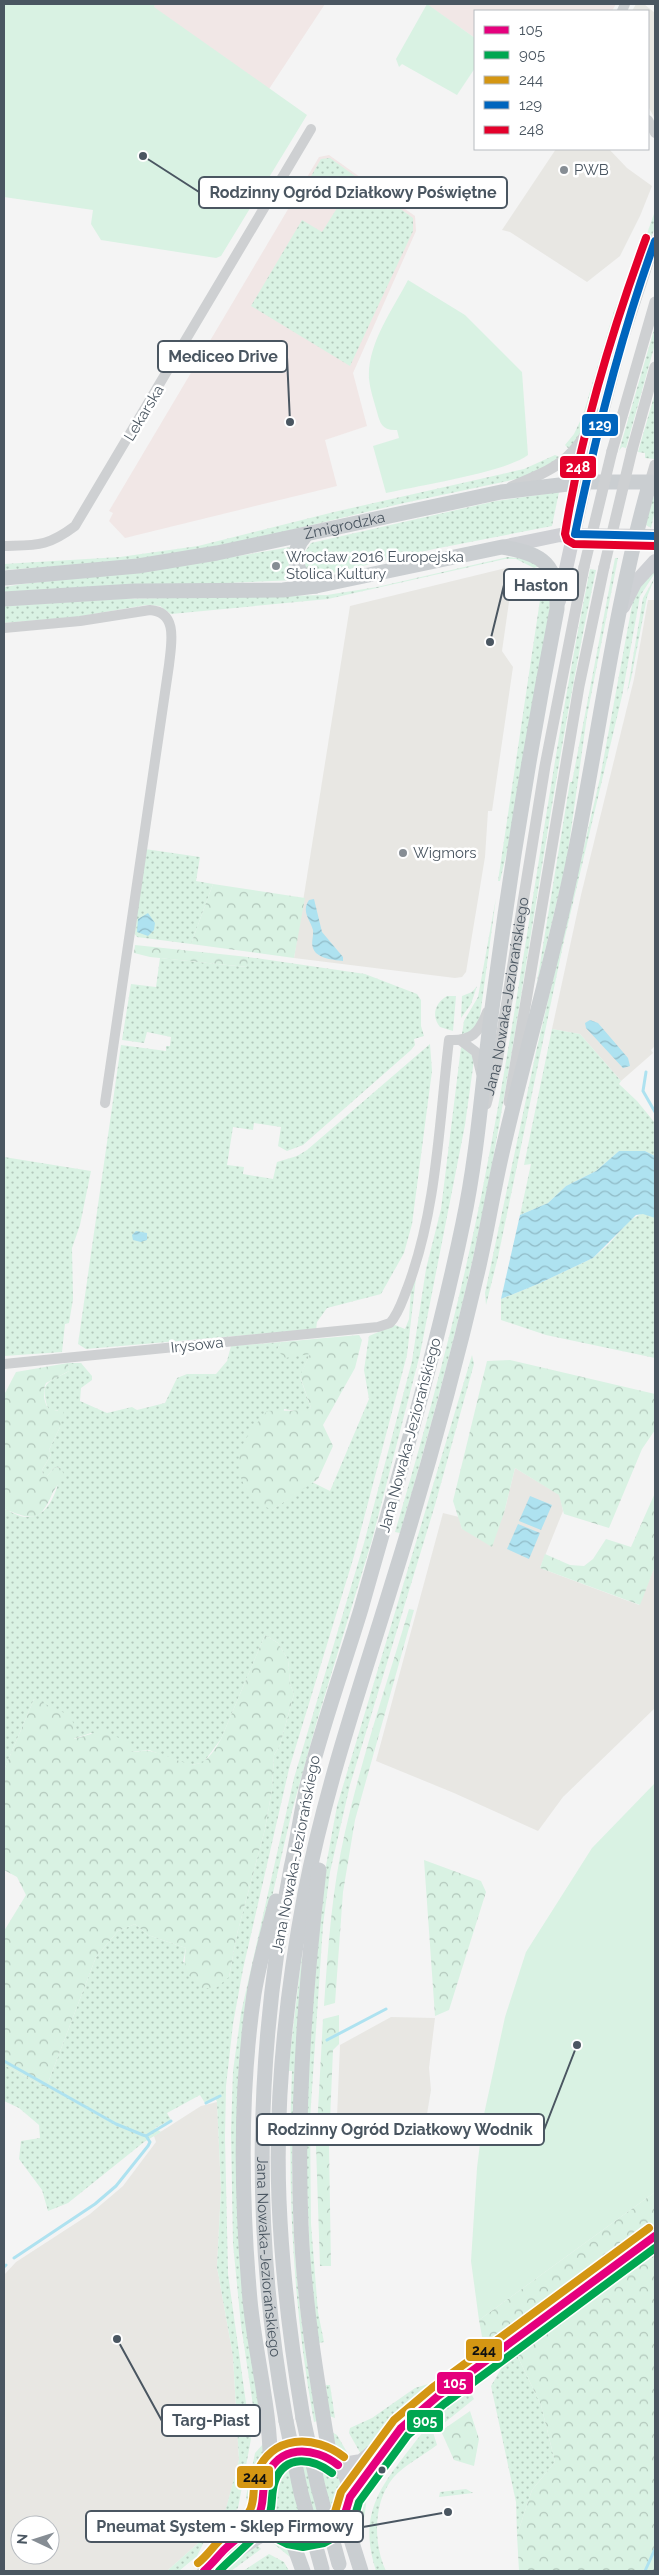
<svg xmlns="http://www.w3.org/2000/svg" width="659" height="2575" viewBox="0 0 659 2575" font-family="Raleway,sans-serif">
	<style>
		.commercial { fill: #e8e7e3; fill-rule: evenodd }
		.medical { fill: #f1e7e6 }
		.grass { fill: url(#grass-dots) }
		.forest { fill: url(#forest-crowns) }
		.garden { fill: #d9f2e3 }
		.water { fill: url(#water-waves) }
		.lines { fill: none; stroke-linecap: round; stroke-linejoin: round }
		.stream { stroke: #aee2f0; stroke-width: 3 }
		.minor { stroke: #ced0d2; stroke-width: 10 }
		.tertiary { stroke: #ced0d2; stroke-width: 11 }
		.secondary { stroke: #ced0d4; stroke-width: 14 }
		.primary { stroke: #caced1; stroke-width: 15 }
		.tertiary-bridge { stroke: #ced0d2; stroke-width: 11 }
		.primary-bridge { stroke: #caced1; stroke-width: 15 }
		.bus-1-casing { stroke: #fff; stroke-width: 11 }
		.bus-2-casing { stroke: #fff; stroke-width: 11 }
		.bus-3-casing { stroke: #fff; stroke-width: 11 }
		.bus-4-casing { stroke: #fff; stroke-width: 11 }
		.bus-5-casing { stroke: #fff; stroke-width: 11 }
		.bus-1 { stroke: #e5007d; stroke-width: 8 }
		.bus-2 { stroke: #00a651; stroke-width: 8 }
		.bus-3 { stroke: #d49613; stroke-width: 8 }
		.bus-4 { stroke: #0065bd; stroke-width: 8 }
		.bus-5 { stroke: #e4002b; stroke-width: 8 }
		.poi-dot { fill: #868d94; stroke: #fff; stroke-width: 2 }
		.bus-dot { fill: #4a5661; stroke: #fff; stroke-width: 2 }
		.labels { text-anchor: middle; stroke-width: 5; stroke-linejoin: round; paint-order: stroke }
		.poi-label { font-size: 15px; fill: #4a5661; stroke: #fff; text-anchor: start }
		.street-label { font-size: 15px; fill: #4a5661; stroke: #fff }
		.leader { fill: none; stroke: #4a5661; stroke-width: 2 }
		.callout-dot { fill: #4a5661; stroke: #fff; stroke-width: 2 }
		.callout { fill: #fff; stroke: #4a5661; stroke-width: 2 }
		.callout-label { font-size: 16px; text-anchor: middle; font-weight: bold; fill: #4a5661 }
		.line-badge { stroke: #fff; stroke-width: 2 }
		.badge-label { font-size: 14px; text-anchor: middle; font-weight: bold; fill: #fff }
		.pale-badge-label { font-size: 14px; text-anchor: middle; font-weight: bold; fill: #111 }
	</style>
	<defs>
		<pattern id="grass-dots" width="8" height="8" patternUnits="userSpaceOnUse" patternTransform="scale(1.25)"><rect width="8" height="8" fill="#d9f2e3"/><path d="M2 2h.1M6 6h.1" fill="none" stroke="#b2c7bb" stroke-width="1.8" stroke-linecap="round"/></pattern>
		<pattern id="forest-crowns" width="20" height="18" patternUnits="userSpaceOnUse" patternTransform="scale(1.25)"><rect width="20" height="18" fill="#d9f2e3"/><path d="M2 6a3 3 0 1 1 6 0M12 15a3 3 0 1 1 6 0" fill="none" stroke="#b2c7bb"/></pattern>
		<pattern id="water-waves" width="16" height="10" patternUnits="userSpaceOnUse" patternTransform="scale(1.25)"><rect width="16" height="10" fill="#aee2f0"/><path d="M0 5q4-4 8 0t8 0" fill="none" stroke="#90bac6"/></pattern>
	</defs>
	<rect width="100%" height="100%" fill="#f4f4f4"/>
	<path class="commercial" d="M636 4H644L655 13V119L648 106V11H632Z
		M556 149H609L627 168 652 186 640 216 620 256 587 282 510 232 502 230Z
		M506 568 511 588 502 651 513 667 492 811H488L485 857 466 972 462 977 455 978 294 958 350 606Z
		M648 600H655V1046L651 1050 653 1053 621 1081 580 1034 552 1029 581 895 634 679Z
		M515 1468 560 1495 563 1511 540 1568 639 1605 655 1566V1708L563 1797 538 1831 454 1793 376 1761 443 1513 459 1517 462 1529 504 1513Z
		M391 2017 435 2018 429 2068 431 2090 422 2144 336 2141 340 2045Z
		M217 2102 221 2189 217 2267 233 2356 239 2460 223 2521 167 2571H4V2275L16 2262 90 2214 123 2186 156 2142 154 2136 201 2106ZM20 2525H50V2555H20Z"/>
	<path class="medical" d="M155 4H325L269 89 153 7Z
		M426 4H616L612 11H475V38Z
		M329 155 415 216 416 231 353 373 367 426 325 440 337 486 125 538 109 521 113 513 109 511 319 157Z"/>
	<path class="grass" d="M330 158 413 218V231L350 366 251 306 302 220 322 232 339 205 306 185 321 159Z
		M655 211V228L620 313 589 419 570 450 565 445 574 434 583 415 614 311 633 265 643 245Z
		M655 326V344L626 448 622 447 619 451Z
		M655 393V456L654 459 645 458V453L638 452Z
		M555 455 562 458 526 477 404 503 224 546 119 562 4 570V564L120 557 198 546 334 512 524 469Z
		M559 492 552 526 434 549 320 576 306 571 302 556 311 543 496 501Z
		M571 494 576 496 571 523 565 525Z
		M655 497V510L651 528 646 525 652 498Z
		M291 547 289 566 296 580 4 593V587L22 584 166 568Z
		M508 557 526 559 539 566 534 568 516 559H505L328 599 171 614 160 606 146 605 76 617 4 623V606L117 599 327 595 377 587Z
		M615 558H618L587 716 567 859 536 988 570 782H572Z
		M652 568 655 573 640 596 622 696 563 945 498 1257 486 1305 485 1293 536 1052 600 778 633 600 637 589Z
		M590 569 596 570C554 765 529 963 493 1159 470 1286 436 1409 400 1533L395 1532C428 1420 459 1307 482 1192 523 985 548 776 590 569Z
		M546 576 551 601 509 843 500 881H498L540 600 539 581Z
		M655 577 647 597 631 679 627 693 643 598Z
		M145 849 200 857 196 881 213 884 191 944 137 937 133 932Z
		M496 898 479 1024 469 1033 462 1034 464 1021 478 997Z
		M248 957 365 974 417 994 421 1000V1026L424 1036 414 1039 415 1045 411 1050 303 1145 287 1151 278 1146 281 1127 254 1123 253 1130 233 1127 227 1165 244 1167 243 1174 273 1179 277 1162 297 1156 307 1150 430 1044 432 1071 412 1224 404 1253 381 1294 327 1308 317 1322 316 1329 86 1349 78 1344 121 1045 166 1051V1046H170L171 1037 147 1032 144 1043 122 1040 131 984 156 987 160 958 246 967Z
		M477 986 471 1004 461 1018 462 996 472 992Z
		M447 996H456L453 1031 440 1027C431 1016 435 1003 447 996Z
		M552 1029 580 1034 621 1081 619 1084 637 1101 655 1123V1156L645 1151H619L596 1171 566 1186 548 1203 520 1215 531 1164 524 1165Z
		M461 1047 469 1050 474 1060 465 1125 420 1354 372 1540 317 1721 292 1811 254 1974 242 2051 263 2431 257 2432 241 2325 233 2244 231 2132 233 2071 241 2013 294 1778 364 1543 412 1361 426 1269 441 1209Z
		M4 1157 91 1171 80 1225 72 1248 73 1299 69 1323 65 1324 62 1352 4 1356Z
		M643 1213 655 1218V1358L546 1335 501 1320V1299L538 1284 593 1258 608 1245 630 1220Z
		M417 1269 407 1355 354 1556 289 1769 243 1969 233 2024 226 2086 225 2137 228 2274 251 2439 238 2508 228 2519 224 2516 239 2460 233 2356 217 2267 221 2189 217 2102 215 2097 205 2103 200 2095 167 2113 171 2120 155 2128 161 2132 144 2142 68 2203 48 2211 42 2190 19 2159 21 2141 40 2138 39 2125 19 2108 4 2101V2065L46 2088 96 1957 118 1931 135 1924 148 1935 186 1948 183 1962 229 1977 237 1934 265 1829 272 1789 274 1755 280 1745 294 1694 290 1684 288 1660 278 1643 265 1635 221 1739 203 1763 189 1765 149 1750 131 1752 91 1733 73 1739 34 1699 4 1770V1509C10 1511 19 1517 26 1517 50 1519 59 1486 61 1468L55 1467 47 1476H43L42 1470 51 1455 49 1450 60 1427 58 1410 50 1412C47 1407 46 1403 45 1397 41 1380 57 1379 69 1371L68 1363H81L92 1376V1380L81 1388 80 1401 107 1413 132 1407 137 1410 165 1403 177 1378 187 1374H216L227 1361 231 1346 281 1342 277 1350 310 1354 300 1377 311 1408 301 1412 284 1409 272 1510 312 1482 330 1491 369 1399 364 1370 369 1336 395 1325 405 1329 409 1319 411 1289Z
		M472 1355 474 1364 435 1505 350 1785 330 1872 323 1925 310 2119 311 2224 318 2312 324 2342 319 2343 313 2323 304 2124 320 1898 337 1806Z
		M302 1953C301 2011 295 2069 293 2127 289 2226 299 2325 317 2421L314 2422C293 2308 287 2189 292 2071H288Z
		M516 2353 541 2405 555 2462 532 2490 517 2535 516 2502 491 2386 505 2362Z
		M455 2376 362 2456 349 2433 350 2428 372 2418 415 2388Z
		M326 2385H330L335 2418 329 2416Z
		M468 2388 474 2399 433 2432 437 2445C424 2455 404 2465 393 2478 373 2502 373 2544 386 2571H376C358 2515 379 2488 412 2446 431 2422 443 2407 468 2388Z
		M330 2431 337 2435 351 2459C335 2455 333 2445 330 2431Z
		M263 2444 264 2464 256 2480 254 2508 250 2515 246 2497 255 2453Z
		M269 2493a37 37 0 1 1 74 0a37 37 0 1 1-74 0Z
		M366 2488C369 2496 362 2537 356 2541 351 2521 352 2504 366 2488Z
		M466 2489 473 2493 439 2497 440 2492Z
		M223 2521 225 2522 205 2540 197 2556 179 2571H167Z
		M269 2540 283 2542 289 2547 290 2557Z
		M257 2545 261 2549 231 2571H222Z
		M269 2554 284 2562 289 2571H243Z"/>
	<path class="forest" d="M213 884 305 898 294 958 191 944Z
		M135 945 248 957 247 967 150 957 134 953Z
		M359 1335 362 1340 355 1368 323 1425 333 1446 318 1479 272 1510C249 1500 233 1477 241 1450 245 1436 258 1422 267 1411 282 1409 297 1413 311 1408L300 1376 310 1354 285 1358 277 1350 281 1342Z
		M510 1360 655 1394V1430L642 1449 609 1528 564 1514 559 1495 515 1468 504 1513 492 1547 462 1529 453 1501 487 1361Z
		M68 1363 69 1371 46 1383C42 1392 44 1404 50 1411L64 1410 60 1427 49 1450 51 1455 42 1470 43 1475 47 1476 55 1467 61 1468 64 1475C61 1481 56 1487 53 1492 40 1523 33 1520 4 1509V1395L16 1372Z
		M655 1493V1566L640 1605 540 1568 545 1554 570 1565 584 1566 593 1559 606 1539 631 1547Z
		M409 1609 414 1610 355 1820 343 1892 335 2003 324 2006C328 1947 332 1889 345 1832 362 1757 387 1683 409 1609Z
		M265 1635 278 1643 288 1660 290 1684 294 1694 280 1745 274 1755 272 1789 265 1829 237 1934 229 1977 216 1988H201C185 1973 183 1970 186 1948L148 1935 135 1924 118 1931 96 1957 46 2088 4 2065V1931L26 1895 17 1877 4 1870V1770L34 1699 71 1716 75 1729 74 1739 104 1730 130 1744 131 1752C137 1752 144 1750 150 1751 185 1758 197 1783 221 1739Z
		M424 1860 481 1881 486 1892 449 2010 435 2016Z
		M339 2015V2044L333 2050 329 2144 331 2266H320L316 2146 323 2019Z
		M655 2192V2225L484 2348 479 2320Z
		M655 2253V2571H519L517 2535 532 2490 555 2462 541 2405 516 2353 541 2338Z
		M470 2411 479 2439 474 2466 454 2460 441 2431Z"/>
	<path class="garden" d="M4 4H155L154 7 307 115 221 256 216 258 101 240 91 224 93 210 4 197Z
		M427 4 475 38V68L457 95 402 64 399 67 396 59Z
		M408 280 465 315 522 372 528 455C506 472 417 486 386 493L373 446 399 438 397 430C383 431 380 424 377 412 374 401 370 390 369 379 367 344 393 309 408 280Z
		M655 1783V2192L479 2320 471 2261 477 2168 483 2119 505 2017 526 1952 592 1848Z"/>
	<path class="water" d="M314 899 322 932 343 957V961C334 960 323 959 316 953 309 945 314 938 313 930 310 919 301 912 309 900Z
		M148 913 155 923 154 930 148 936 137 932 138 919Z
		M590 1020 598 1023 628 1058 630 1066 623 1068 586 1028 585 1023Z
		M619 1151H645L655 1156V1218L643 1214 636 1215 593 1258 538 1284 501 1299 520 1215 548 1203 566 1186 596 1171Z
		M136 1231 147 1233V1240L141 1242 133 1240 132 1235Z
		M530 1496 552 1505 541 1530 519 1521Z
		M518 1524 540 1533 529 1559 507 1549Z"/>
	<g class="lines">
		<path class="stream" d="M646 1072 643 1091 655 1112
			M327 2040 386 2009
			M4 2061 116 2124 143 2135 146 2136 171 2121
			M206 2103 220 2096
			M14 2258 95 2204 116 2186 148 2146 150 2142 146 2136
			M4 2267 6 2265
			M645 2571 655 2549"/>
		<path class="minor" d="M622 11 625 4
			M648 120 655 133
			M4 546C37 545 47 547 75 526L311 129
			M4 628 80 621 150 610C179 612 171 645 169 665L105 1103
			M460 1040 476 1052 481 1073
			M4 1364 378 1327 390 1323C399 1313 402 1301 407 1289 437 1210 439 1123 449 1040 472 1041 479 1033 487 1012"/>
		<g class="tertiary">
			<path d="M632 450 655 367"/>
			<path d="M612 451 655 302"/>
			<path d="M585 482 621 345 655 241"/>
			<path d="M650 482 655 465"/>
			<path d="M511 487C557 468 575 460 597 413"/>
			<path d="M509 1102 579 686 604 567"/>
			<path id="s1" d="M486 1104 497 1063 545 766 584 567"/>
		</g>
		<path class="secondary" d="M502 547 560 535 655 536
			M559 601 585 482
			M623 607 635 583 655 561
			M263 2494a43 43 0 1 1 86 0a43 43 0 1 1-86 0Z
			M338 2465 361 2461 438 2396 655 2236
			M350 2497 390 2443
			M214 2565C237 2555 256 2533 280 2529
			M204 2571 255 2522 263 2501"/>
		<g class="primary">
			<path d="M305 536C288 555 296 574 316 586"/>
			<path id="s2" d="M4 578 138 566 217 553 501 492 585 482H650C615 604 600 729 575 853 555 954 525 1052 502 1153 493 1192 487 1231 478 1270 453 1377 424 1482 391 1587 360 1688 325 1789 305 1893 286 1994 275 2098 279 2200 282 2274 291 2346 303 2418"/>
			<path id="s3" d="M4 599 134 591 283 590 316 586 502 547C544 554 558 564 557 609 532 737 511 865 494 994 483 1070 479 1148 463 1223 436 1354 397 1481 361 1609 343 1668 322 1726 307 1786 301 1813 297 1841 291 1868 255 2054 252 2234 286 2421"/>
			<path d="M319 1870C305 1987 296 2107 301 2225 304 2303 317 2381 330 2458"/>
			<path d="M270 2469C272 2416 255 2355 250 2300 241 2198 239 2096 254 1994 259 1963 268 1932 276 1901"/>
			<path d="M344 2517 361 2571"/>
			<path d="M290 2535 303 2571"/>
		</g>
		<path class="tertiary-bridge" d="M584 567 612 451
			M604 567 632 450"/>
		<path class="primary-bridge" d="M303 2418 318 2487 339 2564
			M286 2421 301 2493 322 2569"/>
		<defs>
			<path id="bus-1" d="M280 2529 290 2535 302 2537 321 2533 336 2525 344 2517 350 2497 401 2428 438 2396 655 2236
				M204 2571C212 2564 218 2556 225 2549 236 2538 251 2530 258 2516 265 2505 261 2491 266 2479 277 2444 314 2446 338 2465"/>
			<path id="bus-2" d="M275 2538 287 2544 303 2547 324 2543 342 2533 353 2522 359 2502 408 2435 444 2404 655 2248
				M219 2571C232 2557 257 2538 267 2522 274 2509 270 2494 275 2481 285 2454 313 2458 332 2473"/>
			<path id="bus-3" d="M285 2520 302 2527 318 2524 330 2517 335 2512 341 2492 394 2420 432 2388 649 2228
				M198 2563C206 2557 212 2548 219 2541 229 2531 242 2524 249 2512 256 2501 252 2486 256 2475 271 2434 315 2434 344 2457"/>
			<path id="bus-4" d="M655 241C620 337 596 434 575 534L655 536"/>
			<path id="bus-5" d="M646 238C611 333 581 433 565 534L567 540 574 544 655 546"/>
		</defs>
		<use href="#bus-1" class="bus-1-casing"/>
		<use href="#bus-2" class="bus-2-casing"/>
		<use href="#bus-3" class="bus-3-casing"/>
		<use href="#bus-4" class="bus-4-casing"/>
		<use href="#bus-5" class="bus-5-casing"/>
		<use href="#bus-1" class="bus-1"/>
		<use href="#bus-2" class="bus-2"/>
		<use href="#bus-3" class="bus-3"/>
		<use href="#bus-4" class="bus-4"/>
		<use href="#bus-5" class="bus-5"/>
	</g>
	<g class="poi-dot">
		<circle cx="564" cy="170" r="5"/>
		<circle cx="276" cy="566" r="5"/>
		<circle cx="403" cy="853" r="5"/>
	</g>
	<circle class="bus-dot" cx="382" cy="2470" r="4.5"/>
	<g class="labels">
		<g class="poi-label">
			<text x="574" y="175">PWB</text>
			<text x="286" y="562">Wrocław 2016 Europejska<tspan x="286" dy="17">Stolica Kultury</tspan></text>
			<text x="413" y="858">Wigmors</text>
		</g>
		<g class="street-label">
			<text transform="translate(144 413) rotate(-59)" y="5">Lekarska</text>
			<text dy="5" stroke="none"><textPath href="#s2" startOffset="345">Żmigrodzka</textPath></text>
			<text dy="5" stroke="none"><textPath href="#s1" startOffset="110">Jana Nowaka-Jeziorańskiego</textPath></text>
			<text transform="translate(197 1345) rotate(-6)" y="5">Irysowa</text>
			<text transform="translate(410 1435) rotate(-75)" y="5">Jana Nowaka-Jeziorańskiego</text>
			<text transform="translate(296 1854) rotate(-79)" y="5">Jana Nowaka-Jeziorańskiego</text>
			<text dy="5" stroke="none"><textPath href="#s3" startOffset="2278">Jana Nowaka-Jeziorańskiego</textPath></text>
		</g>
	</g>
	<path class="leader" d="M143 156L199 192M290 422L287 357M490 642L504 585M577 2045L544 2130M117 2339L162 2421M448 2512L363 2527"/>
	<g class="callout-dot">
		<circle cx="143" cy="156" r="5"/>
		<circle cx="290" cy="422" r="5"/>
		<circle cx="490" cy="642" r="5"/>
		<circle cx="577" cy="2045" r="5"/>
		<circle cx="117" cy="2339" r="5"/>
		<circle cx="448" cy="2512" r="5"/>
	</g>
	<g class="callout">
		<rect x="199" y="177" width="308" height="31" rx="5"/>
		<rect x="158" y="341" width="129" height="31" rx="5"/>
		<rect x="504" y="569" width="74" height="31" rx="5"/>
		<rect x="257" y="2114" width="287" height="31" rx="5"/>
		<rect x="162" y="2405" width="98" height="31" rx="5"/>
		<rect x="86" y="2511" width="277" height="31" rx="5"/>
	</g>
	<g class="callout-label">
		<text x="353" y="198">Rodzinny Ogród Działkowy Poświętne</text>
		<text x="223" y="362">Mediceo Drive</text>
		<text x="541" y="591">Haston</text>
		<text x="400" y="2135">Rodzinny Ogród Działkowy Wodnik</text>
		<text x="211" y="2426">Targ-Piast</text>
		<text x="225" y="2532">Pneumat System - Sklep Firmowy</text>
	</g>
	<g class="line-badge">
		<rect x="581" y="413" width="38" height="24" rx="5" fill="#0065bd"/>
		<rect x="559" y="455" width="38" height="24" rx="5" fill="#e4002b"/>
		<rect x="465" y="2338" width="38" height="24" rx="5" fill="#d49613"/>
		<rect x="436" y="2371" width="38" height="24" rx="5" fill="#e5007d"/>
		<rect x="406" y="2409" width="38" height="24" rx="5" fill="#00a651"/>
		<rect x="236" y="2465" width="38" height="24" rx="5" fill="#d49613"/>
	</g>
	<g class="badge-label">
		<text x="600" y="430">129</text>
		<text x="578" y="472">248</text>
		<text x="455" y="2388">105</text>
		<text x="425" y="2426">905</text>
	</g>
	<g class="pale-badge-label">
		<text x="484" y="2355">244</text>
		<text x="255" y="2482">244</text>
	</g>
	<rect width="659" height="2575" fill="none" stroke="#4a5661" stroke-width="10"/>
	<rect x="474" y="10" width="175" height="140" fill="#ffffff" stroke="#b7bbc0"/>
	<rect x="484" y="26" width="25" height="8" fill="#e5007d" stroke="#b7bbc0"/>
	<text x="519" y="35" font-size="15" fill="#4a5661">105</text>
	<rect x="484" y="51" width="25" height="8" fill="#00a651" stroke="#b7bbc0"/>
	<text x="519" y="60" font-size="15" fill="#4a5661">905</text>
	<rect x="484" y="76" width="25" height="8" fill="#d49613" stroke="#b7bbc0"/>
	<text x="519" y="85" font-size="15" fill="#4a5661">244</text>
	<rect x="484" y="101" width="25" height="8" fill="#0065bd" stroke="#b7bbc0"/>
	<text x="519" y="110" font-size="15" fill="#4a5661">129</text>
	<rect x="484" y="126" width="25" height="8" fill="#e4002b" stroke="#b7bbc0"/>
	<text x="519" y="135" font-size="15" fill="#4a5661">248</text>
	<g transform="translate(35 2540) rotate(274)"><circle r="24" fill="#ffffff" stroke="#b7bbc0"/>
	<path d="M0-4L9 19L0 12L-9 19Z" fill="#868d94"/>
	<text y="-8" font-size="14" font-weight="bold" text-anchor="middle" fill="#4a5661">N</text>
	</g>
</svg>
